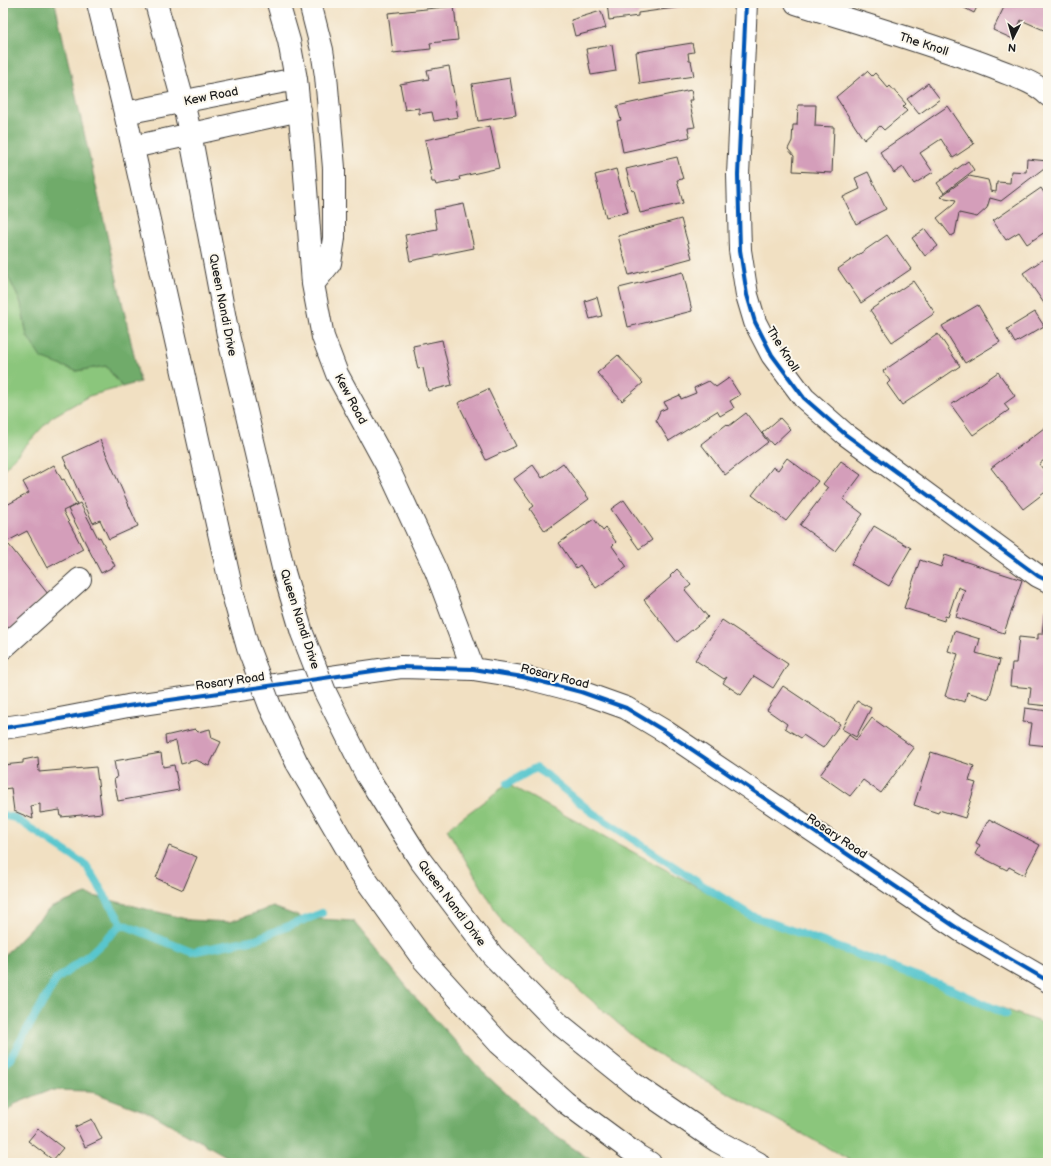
<svg xmlns="http://www.w3.org/2000/svg" width="1051" height="1166" viewBox="0 0 1051 1166" font-family="'Balsamiq Sans',sans-serif">
	<style>
		.green { fill: #8bc67b; stroke: #54714c }
		.forest { fill: #70ab6b; stroke: #466444 }
		.lines { fill: none; stroke-linecap: round; stroke-linejoin: round }
		.stream { stroke: #58c6ce; stroke-width: 8 }
		.building { fill: #d49eba }
		.minor-casing { stroke: #3c3935; stroke-width: 24 }
		.major-casing { stroke: #3c3935; stroke-width: 24 }
		.minor { stroke: #fff; stroke-width: 22 }
		.major { stroke: #fff; stroke-width: 22 }
		.major-bridge-casing { stroke: #3c3935; stroke-width: 24; stroke-linecap: butt }
		.major-bridge { stroke: #fff; stroke-width: 22 }
		.cycleway-casing { stroke: #fbf7ec; stroke-width: 6 }
		.cycleway { stroke: #0057b8; stroke-width: 4 }
		.labels { text-anchor: middle; stroke-width: 4; stroke-linejoin: round; paint-order: stroke }
		.street-label { font-size: 12px; fill: #1c1c1c; stroke: #fbf7ec }
	</style>
	<rect width="100%" height="100%" fill="#fbf7ec"/>
	<filter id="ink" filterUnits="userSpaceOnUse"><feTurbulence type="fractalNoise" baseFrequency=".025" numOctaves="2"/><feDisplacementMap in="SourceGraphic" scale="8" xChannelSelector="R" yChannelSelector="G"/><feConvolveMatrix kernelMatrix="1 2 1 2 8 2 1 2 1" color-interpolation-filters="sRGB"/></filter>
	<filter id="wash" filterUnits="userSpaceOnUse"><feTurbulence type="fractalNoise" baseFrequency=".012" numOctaves="4" result="noise"/><feDisplacementMap in="SourceGraphic" scale="16" xChannelSelector="R" yChannelSelector="G"/><feGaussianBlur stdDeviation="0.9" result="paint"/><feColorMatrix in="noise" values="0 0 0 0 0 0 0 0 0 0 0 0 0 0 0 0 0 1.4 0 .05"/><feComposite in="paint" operator="in"/></filter>
	<g filter="url(#wash)">
		<rect width="100%" height="100%" fill="#f1e0c2"/>
		<path class="green" d="M3 266 21 303 27 336 76 371 106 366 122 387 89 396 52 417 3 470Z
			M507 784 750 915 1048 1025V1163H855L645 1047 503 923 447 829Z"/>
		<path class="forest" d="M3 3H55L140 382 122 387 106 366 76 371 41 358 27 336 21 303 3 266Z
			M86 894 190 920 229 922 273 907 303 918 353 921 416 998 485 1074 544 1128 595 1163H238L154 1115 90 1091 49 1090 15 1104 3 1116V957L50 908Z"/>
		<g class="lines">
			<path class="stream" d="M507 784 535 768 549 777 590 811 696 881 750 915 949 988 1006 1014
				M3 815 15 818 86 865 122 924 191 952 256 939 322 913
				M3 1064 10 1059 56 980 90 954 122 924"/>
		</g>
		<g id="blocks">
			<path class="building" d="M607 3H689V6L638 13V16L609 20Z
				M955 3H979L974 13Z
				M1006 3H1048V27L1046 31 1021 20 1013 39 993 30Z
				M454 6 458 40 430 43 431 49 393 53 388 13Z
				M601 11 606 28 575 36 571 20Z
				M692 43 694 52 688 53 689 61H691L694 76 640 84 636 52Z
				M612 45 616 71 591 75 586 49Z
				M449 66 458 117 434 121 432 112 419 114V108L405 110 400 84 429 79 427 70Z
				M867 71 872 76 875 73 888 88 890 86 906 104 903 107 907 111 884 130 880 126 864 140 836 97Z
				M510 78 516 115 478 121 472 84Z
				M928 83 940 99 919 114 907 99Z
				M691 90 693 100H689L695 127 688 128 690 137 623 152 617 121 621 120 617 106Z
				M798 105H816L815 126 834 127 832 173 793 171 794 156 788 149 792 141 793 125H797Z
				M948 106 974 144 953 158 941 139 920 153 933 172 914 184 903 167 894 173 880 152Z
				M490 126 499 168 459 177 460 180 436 185 435 182H432L429 170H431L425 140Z
				M677 157 683 179 677 180 683 203 640 213 634 190 632 191 626 169Z
				M1027 159 1048 161V165L1001 201 990 198 987 208 977 217 959 213 955 234 951 236 937 218 953 205 956 200 940 197 969 176 988 180 990 187V191L996 192 997 182 1010 183 1011 171 1026 172Z
				M968 161 974 170 944 193 937 183Z
				M616 169 628 212 606 217 595 175Z
				M868 172 886 209 856 224 843 197 860 189 855 178Z
				M1041 188 1048 199V230L1027 244 1019 232 1006 240 993 221Z
				M464 204 474 248 410 261 405 235 437 229 434 210Z
				M681 219 692 258 629 275 618 236Z
				M925 229 938 246 925 256 912 238Z
				M887 235 911 269 861 303 838 269Z
				M1048 256V309L1023 273Z
				M683 272 692 311 628 327 619 288Z
				M913 281 935 313 892 342 870 310Z
				M597 297 602 316 590 319 585 301Z
				M978 305 1000 342 965 363 942 326Z
				M1035 312 1044 326 1015 343 1007 329Z
				M938 334 960 366 902 405 887 384 890 381 883 371Z
				M442 340 452 385 428 391 423 368 418 369 413 346Z
				M618 355 643 383 622 401 597 373Z
				M998 372 1015 396 1004 404 1009 410 973 435 951 405Z
				M729 378 740 395 730 401 734 408 720 416 717 411 669 441 656 420 660 411 667 408 664 402 680 395 681 399 696 393 694 388 709 381 716 387Z
				M488 389 516 446 486 460 458 403Z
				M746 413 768 442 725 475 701 444 727 424 729 426Z
				M780 418 790 429 773 445 762 433Z
				M1048 425V457L1039 464 1048 475V490L1023 509 991 468Z
				M100 440 138 526 109 539 100 520 93 523 63 457Z
				M787 458 818 481 786 521 752 495 773 467 778 470Z
				M841 461 861 475 843 499 863 514 835 551 800 525 828 488 823 484Z
				M563 463 589 499 545 531 530 509 534 506 514 479 533 465 542 478Z
				M54 465 62 480 64 479 77 504 63 511 83 549 47 568 27 531 4 543 3 540V507L29 493 23 482Z
				M624 500 652 540 639 549 611 509Z
				M80 503 98 538 100 537 115 566 101 573 68 509Z
				M594 519 603 531 606 528 616 542 612 546 627 567 596 588 580 565 576 568 559 543Z
				M874 526 911 548 889 586 851 564Z
				M9 545 48 594 32 607 34 611 3 635V546L5 548Z
				M945 555 1022 580 1004 633 956 617 965 590 958 587 948 617 945 616 944 621 904 608 920 560 941 567Z
				M677 569 691 585 685 590 708 617 677 642 644 600 671 577 670 576Z
				M1045 609H1048V706L1029 704 1031 688 1010 686 1012 663H1016L1019 637 1038 639V634H1042Z
				M722 620 788 664 773 688 754 676 741 695 723 683 727 677 724 679 695 660Z
				M954 631 980 639 976 653 1000 660 989 699 967 692 965 702 945 696 958 654 948 651Z
				M783 686 840 724 823 748 803 735 801 738 785 728 787 724 767 710Z
				M857 701 871 708 856 737 842 729Z
				M1025 708 1048 711V746L1029 744 1032 723 1023 722Z
				M872 718 914 748 881 793 863 780 850 796 820 775 849 735 856 740Z
				M195 729 198 732 210 729 212 738 221 742 209 766 196 760 181 764 176 741 166 744 165 736Z
				M931 752 974 766 969 781 976 783 965 818 939 810 938 813 914 805Z
				M161 753 163 767 174 765 179 790 118 801 114 779 117 778 114 761Z
				M38 757 39 772 96 767 102 813 61 817 60 810 40 813V804L31 806 33 819 14 811 11 788 3 789V765L23 763V760Z
				M989 819 1040 845 1024 875 1009 867 1007 870 975 854 980 845 976 843Z
				M169 846 197 857 183 890 156 878Z
				M92 1119 102 1139 85 1147 75 1127Z
				M38 1129 63 1148 53 1160 28 1141Z"/>
		</g>
	</g>
	<g filter="url(#ink)">
		<use href="#blocks" fill-opacity="0" stroke="#3c3935" stroke-width="1"/>
		<g class="lines">
			<defs>
				<path id="minor" d="M278 3 289 41 296 79 303 148 313 284 323 337 337 374 387 466 436 571 473 669
					M310 3 322 50 326 76 334 168V238L330 263 313 284
					M746 3 738 175 740 250 747 295 755 322 772 355 804 398 845 434 1038 576 1048 581
					M796 3C862 24 929 43 994 68 1012 76 1034 81 1048 95
					M125 113 296 79
					M133 147 300 110
					M3 648 80 579
					M3 728 44 722 128 706 401 667 473 669 523 677 581 692 626 708 666 732 960 930 1048 981"/>
				<path id="major" d="M98 3 125 113 232 591
					M156 3 183 101 190 133 228 335 284 572
					M297 763 361 873 422 958 499 1043 565 1102 638 1156 650 1163
					M366 774 420 860 492 955 557 1022 634 1084 717 1141 758 1163"/>
			</defs>
			<use href="#minor" class="minor-casing"/>
			<use href="#major" class="major-casing"/>
			<use href="#minor" class="minor"/>
			<use href="#major" class="major"/>
			<defs>
				<path id="major-bridge" d="M284 572 302 633 325 692 366 774
					M232 591 248 648 270 706 297 763"/>
			</defs>
			<use href="#major-bridge" class="major-bridge-casing"/>
			<use href="#major-bridge" class="major-bridge"/>
			<defs>
				<path id="cycleway" d="M746 3 738 175 740 250 747 295 755 322 772 355 804 398 845 434 1038 576 1048 581
					M3 728 44 722 128 706 401 667 473 669 523 677 581 692 626 708 666 732 960 930 1048 981"/>
			</defs>
			<use href="#cycleway" class="cycleway-casing"/>
			<use href="#cycleway" class="cycleway"/>
		</g>
	</g>
	<g class="labels">
		<g class="street-label">
			<text transform="translate(924 44) rotate(18)" y="4">The Knoll</text>
			<text transform="translate(211 96) rotate(-11)" y="4">Kew Road</text>
			<text transform="translate(223 305) rotate(79)" y="4">Queen Nandi Drive</text>
			<text transform="translate(783 349) rotate(58)" y="4">The Knoll</text>
			<text transform="translate(351 399) rotate(62)" y="4">Kew Road</text>
			<text transform="translate(300 619) rotate(72)" y="4">Queen Nandi Drive</text>
			<text transform="translate(555 676) rotate(14)" y="4">Rosary Road</text>
			<text transform="translate(230 681) rotate(-8)" y="4">Rosary Road</text>
			<text transform="translate(837 836) rotate(34)" y="4">Rosary Road</text>
			<text transform="translate(452 903) rotate(53)" y="4">Queen Nandi Drive</text>
		</g>
	</g>
	<rect width="1051" height="1166" fill="none" stroke="#fbf7ec" stroke-width="16"/>
	<g transform="translate(1013 38) rotate(185)" stroke="#fbf7ec" stroke-width="3" paint-order="stroke">
	<path d="M0-3L7 15L0 10L-7 15Z" fill="#1c1c1c"/>
	<text y="-6" font-size="11" font-weight="bold" text-anchor="middle" fill="#1c1c1c">N</text>
	</g>
</svg>
